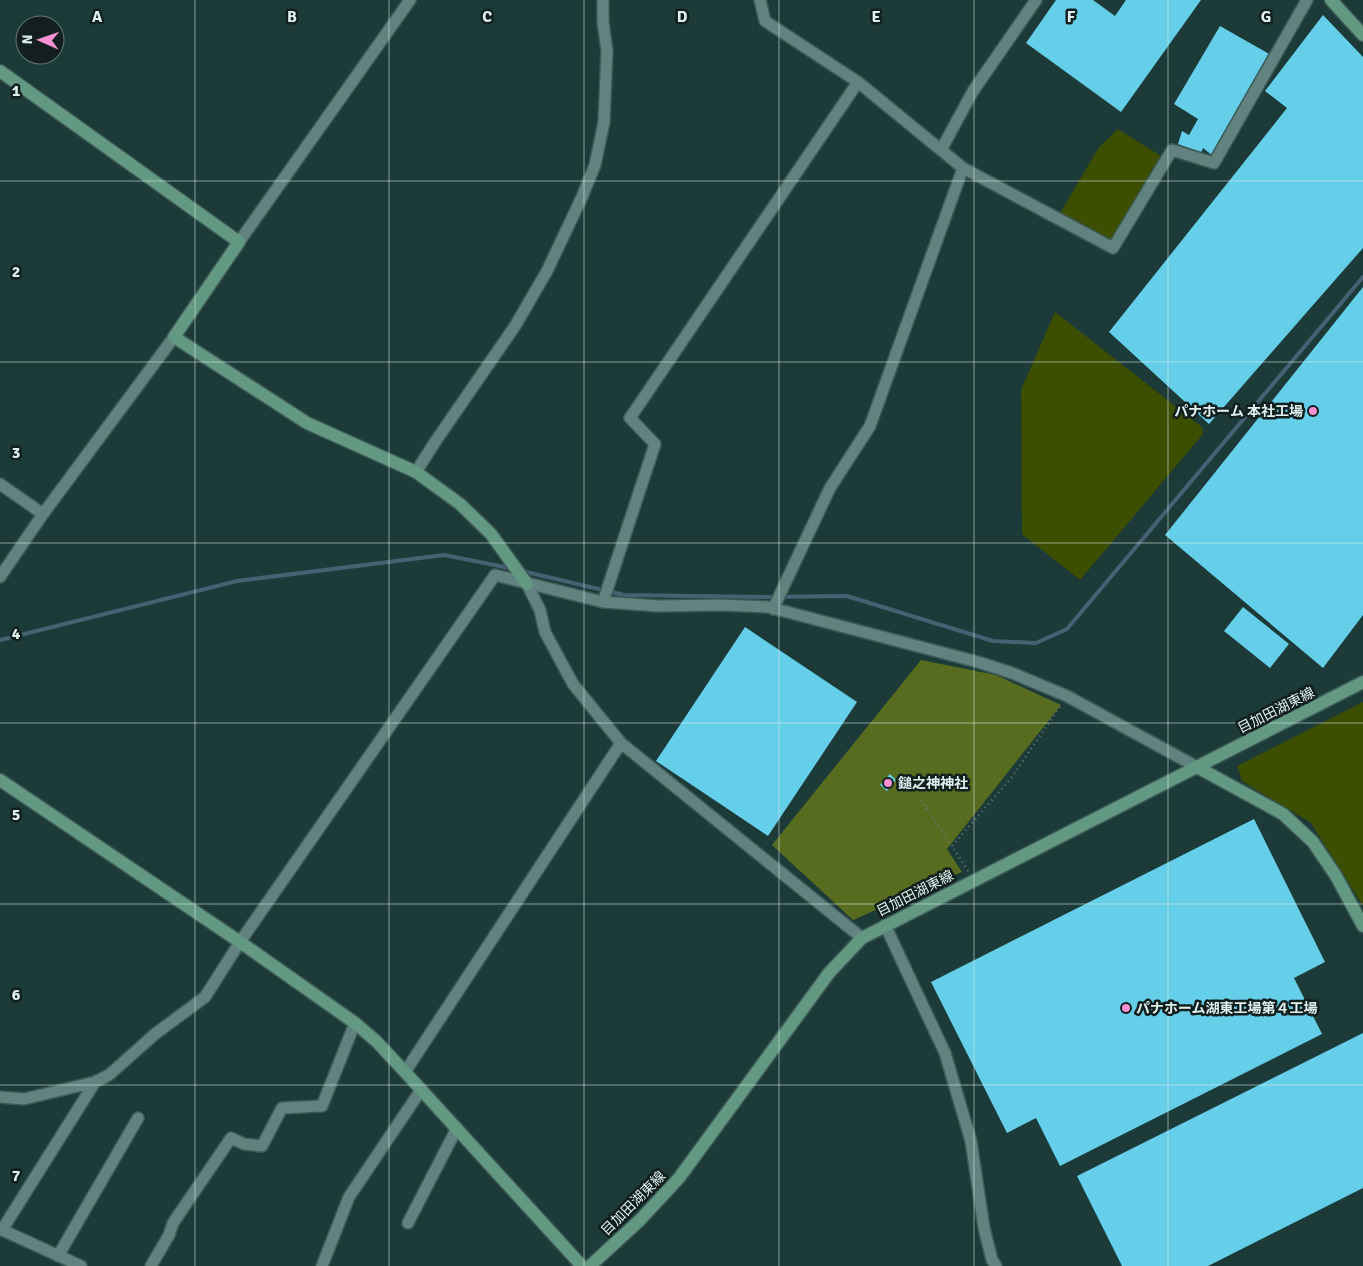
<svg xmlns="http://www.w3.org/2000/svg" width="1363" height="1266" viewBox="0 0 1363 1266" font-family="Signika,'Noto Sans JP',sans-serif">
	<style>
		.green { fill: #3c4e00 }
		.forest { fill: #586c20 }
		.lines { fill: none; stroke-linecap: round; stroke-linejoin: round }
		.stream { stroke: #466173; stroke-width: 4 }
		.building { fill: #65cee9 }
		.street-casing { stroke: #3b5855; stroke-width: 14 }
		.secondary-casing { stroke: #3b5855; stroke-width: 15 }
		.path { stroke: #607b78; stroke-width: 2.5; stroke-dasharray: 1 4; stroke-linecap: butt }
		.street { stroke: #61827e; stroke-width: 11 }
		.secondary { stroke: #639883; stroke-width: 12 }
		.grid { fill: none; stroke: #def0ed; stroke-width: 1; stroke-opacity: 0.55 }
		.poi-dot { fill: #f690d0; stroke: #121f1e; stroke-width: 2 }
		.labels { text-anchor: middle; stroke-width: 5; stroke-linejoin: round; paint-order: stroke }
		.poi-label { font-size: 14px; font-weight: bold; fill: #def0ed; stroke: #121f1e; text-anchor: start }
		.street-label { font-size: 14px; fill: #def0ed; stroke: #121f1e }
		.grid-label { font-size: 16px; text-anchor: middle; font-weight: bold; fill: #def0ed; stroke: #121f1e; stroke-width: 5; stroke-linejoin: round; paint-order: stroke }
	</style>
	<rect width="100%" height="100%" fill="#1c3b38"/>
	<path class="green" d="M1118 129 1164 158 1112 246 1059 215 1099 147Z
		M1055 312 1202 427 1203 434 1080 580 1022 534 1021 390Z
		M1363 702V906L1311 823 1242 781 1237 766Z"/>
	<path class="forest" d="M921 660 996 675 1061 705 947 849 962 872 853 920 772 845Z"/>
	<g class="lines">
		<path class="stream" d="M522 571 624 595 763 597 847 596 993 641 1036 643 1067 629 1363 277
			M0 640 237 581 444 555 510 568"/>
	</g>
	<path class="building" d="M1056 0H1093L1115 16 1126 0H1201L1121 112 1026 43Z
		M1323 15 1363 57V248L1209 424 1109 332 1287 108 1265 91Z
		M1220 26 1271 55 1213 156 1203 148 1201 153 1178 144 1182 131 1189 135 1198 119 1174 104Z
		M1363 287V615L1323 668 1165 535Z
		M1243 607 1289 644 1270 668 1224 631Z
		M745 627 857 702 768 836 656 761Z
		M890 774 896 780 887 791 880 785Z
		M1254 819 1325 962 1294 978 1322 1034 1060 1166 1036 1118 1007 1133 931 982Z
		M1363 1033V1188L1208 1266H1122L1077 1176Z"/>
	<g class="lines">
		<defs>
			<path id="street" d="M760 0 765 21 858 82 941 150 973 91 1036 0
				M941 150 963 168 1113 248 1172 150 1214 163 1307 0
				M239 242 410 0
				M416 472 435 442 515 326 547 271 582 197 595 165 604 122 607 51 603 22V0
				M0 484 43 514
				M0 577 43 514 174 337
				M527 584 540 610 545 632 573 684 621 743 862 938
				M603 602 655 444 630 418 858 82
				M773 609 830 488 870 426 963 168
				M885 925 945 1053 971 1141 984 1228 992 1260 996 1266
				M405 1072 621 743
				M0 1097 24 1099 95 1082
				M408 1223 457 1128
				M0 1229 81 1266
				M2 1230 95 1082 109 1075 155 1034 205 997 240 942 495 575 603 602 658 606 721 605 768 607 978 662 1012 673 1067 696 1197 767
				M58 1256 138 1118
				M151 1266 169 1235 173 1223 231 1138 244 1144 262 1146 282 1108 322 1106 355 1023
				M322 1266 349 1197 421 1090"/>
			<path id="secondary" d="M1331 0 1363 35
				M0 71 239 242 174 337 307 423 416 472 460 504 491 534 527 584
				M1197 767 1283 814 1313 842 1336 876 1363 926
				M0 780 240 942 355 1023 376 1041 405 1072 582 1266
				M590 1266 640 1220 679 1178 829 973 862 938 1363 682"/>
		</defs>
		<use href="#street" class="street-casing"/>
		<use href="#secondary" class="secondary-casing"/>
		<path class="path" d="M921 800 952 846
			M968 871 952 846 1012 777 1061 705"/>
		<use href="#street" class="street"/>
		<use href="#secondary" class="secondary"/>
	</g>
	<path class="grid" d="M195 0V1266M389 0V1266M584 0V1266M779 0V1266M974 0V1266M1168 0V1266M0 181H1363M0 362H1363M0 543H1363M0 723H1363M0 904H1363M0 1085H1363"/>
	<g class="poi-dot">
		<circle cx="1313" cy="411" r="5"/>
		<circle cx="888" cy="783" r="5"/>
		<circle cx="1126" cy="1008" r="5"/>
	</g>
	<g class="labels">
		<g class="poi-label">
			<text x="1303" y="416" text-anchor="end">パナホーム 本社工場</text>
			<text x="898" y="788">鎚之神神社</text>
			<text x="1136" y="1013">パナホーム湖東工場第４工場</text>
		</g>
		<g class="street-label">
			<text transform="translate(1276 710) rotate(-27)" y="5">目加田湖東線</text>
			<text transform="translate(915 893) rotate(-27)" y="5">目加田湖東線</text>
			<text transform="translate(633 1203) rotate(-45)" y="5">目加田湖東線</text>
		</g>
	</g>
	<g class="grid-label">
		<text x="97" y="22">A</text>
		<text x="292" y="22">B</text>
		<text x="487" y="22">C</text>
		<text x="682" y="22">D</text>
		<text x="876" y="22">E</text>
		<text x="1071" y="22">F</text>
		<text x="1266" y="22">G</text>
		<text x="16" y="96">1</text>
		<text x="16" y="277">2</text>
		<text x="16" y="458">3</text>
		<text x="16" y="639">4</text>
		<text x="16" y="820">5</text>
		<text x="16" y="1000">6</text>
		<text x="16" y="1181">7</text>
	</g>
	<g transform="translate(40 40) rotate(272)"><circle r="24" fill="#121f1e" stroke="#647371"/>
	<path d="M0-4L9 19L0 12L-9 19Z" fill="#f690d0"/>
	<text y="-8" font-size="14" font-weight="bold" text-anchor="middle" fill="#def0ed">N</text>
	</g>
</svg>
